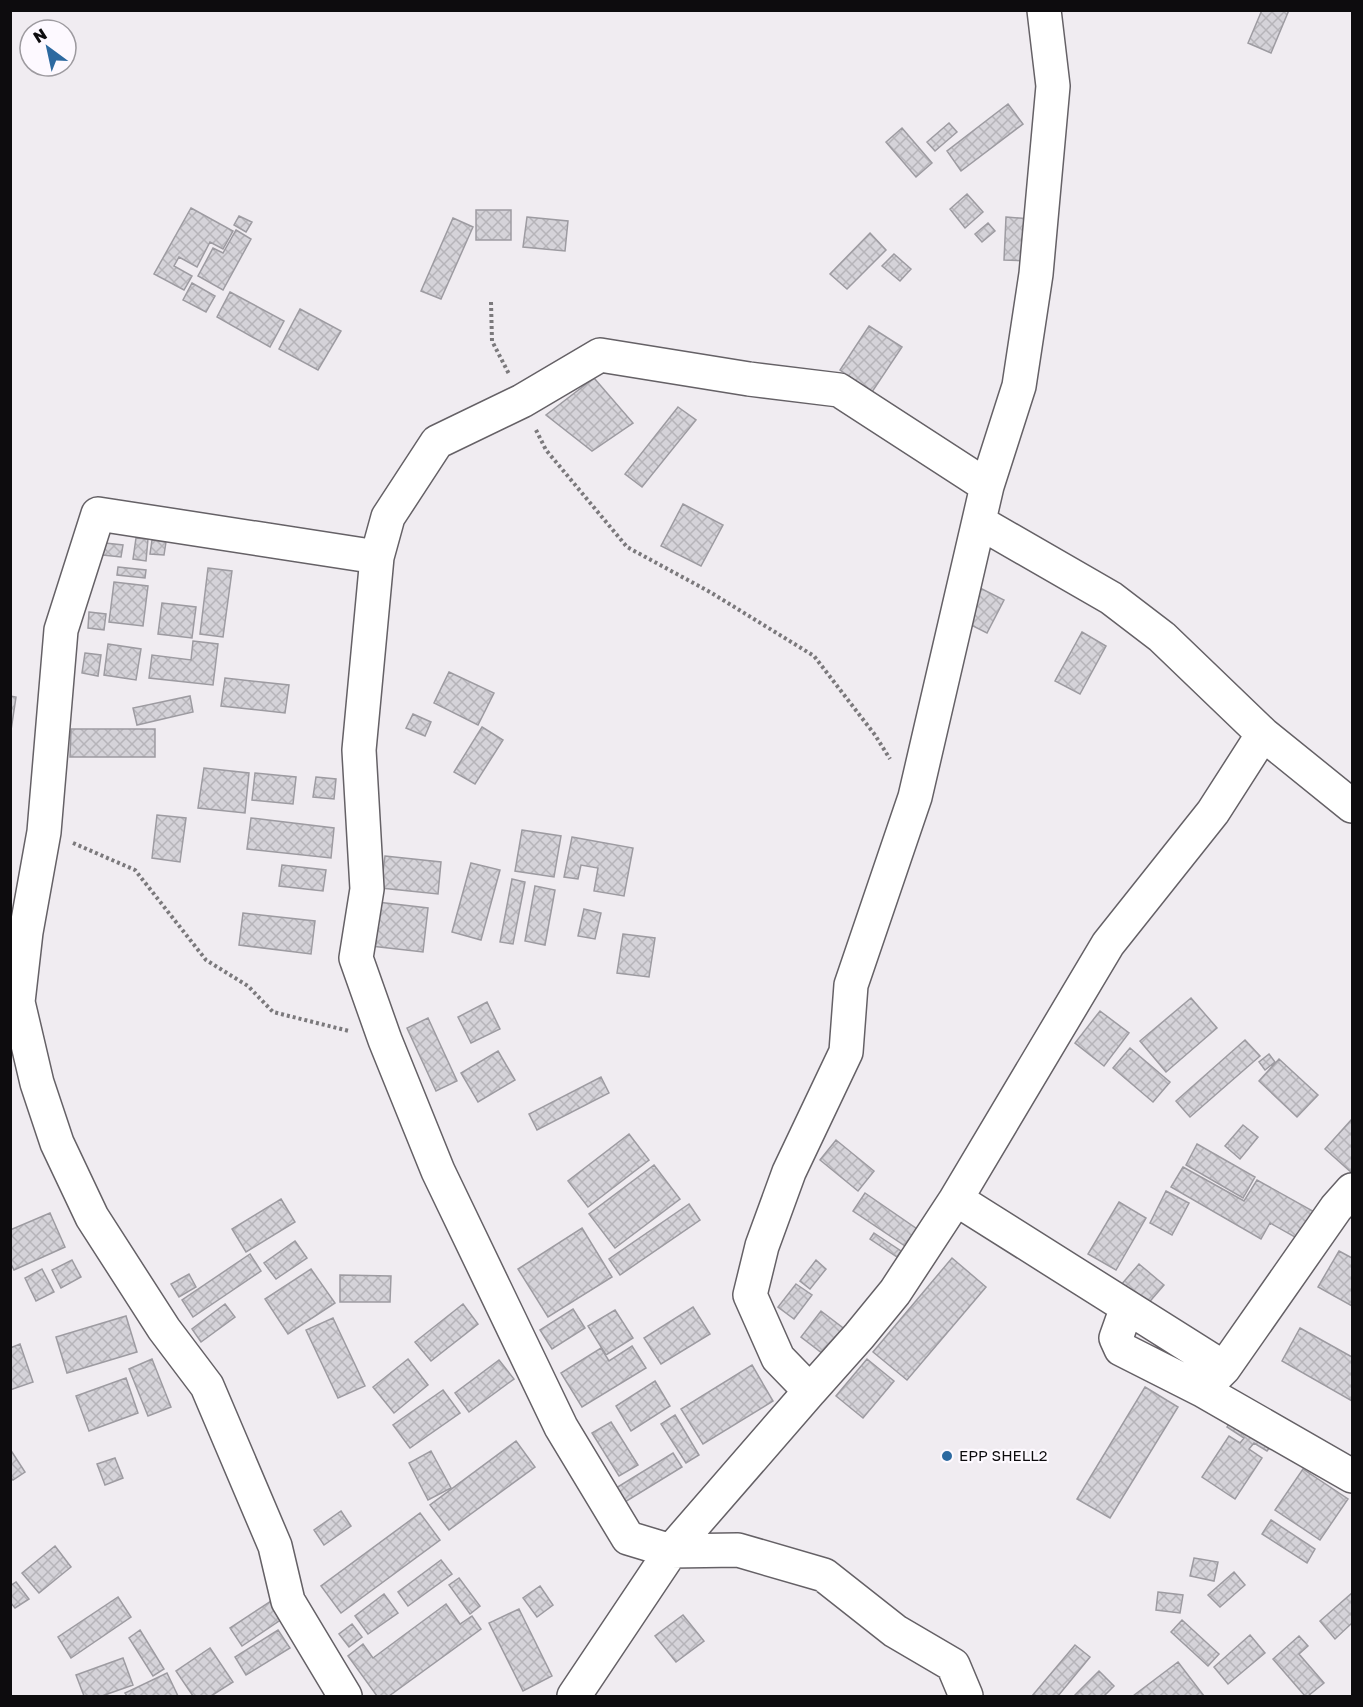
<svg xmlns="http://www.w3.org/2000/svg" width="1363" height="1707" viewBox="0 0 1363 1707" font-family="'Golos Text',sans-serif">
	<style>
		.building { fill: url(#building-cross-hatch); stroke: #9d9ba1; stroke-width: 1.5 }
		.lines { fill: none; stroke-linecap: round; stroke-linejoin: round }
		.minor-casing { stroke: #656166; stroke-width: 36 }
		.path { stroke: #7b797c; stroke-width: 4; stroke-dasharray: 3 3; stroke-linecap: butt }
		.minor { stroke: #fff; stroke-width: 33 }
		.poi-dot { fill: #2c69a0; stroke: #fdf9ff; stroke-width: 2 }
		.labels { text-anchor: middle; stroke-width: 4.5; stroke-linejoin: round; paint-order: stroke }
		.poi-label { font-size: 15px; fill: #0d0c0e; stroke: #fdf9ff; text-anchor: start }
	</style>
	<defs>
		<pattern id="building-cross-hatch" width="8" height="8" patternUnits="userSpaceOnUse" patternTransform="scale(1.5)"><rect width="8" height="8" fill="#d5d3d9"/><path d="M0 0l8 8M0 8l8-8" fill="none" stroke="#b6b4b9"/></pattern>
	</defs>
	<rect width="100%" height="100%" fill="#f0ecf1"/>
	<path class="building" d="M1262 10H1289L1271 53 1248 43Z
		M1008 104 1023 124 961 171 947 151Z
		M949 123 957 132 935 151 927 142Z
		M902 128 932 163 916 177 886 142Z
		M967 194 983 212 965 228 950 209Z
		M191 208 233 231 223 249 210 242 197 267 179 257 174 266 192 276 184 290 154 274Z
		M476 210H511V240H476Z
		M239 216 252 222 246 232 234 225Z
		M527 217 568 221 565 251 523 247Z
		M1006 217 1031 219 1029 261 1004 260Z
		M453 218 473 227 441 299 421 291Z
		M988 223 995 231 982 242 975 234Z
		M236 230 251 239 223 290 198 276 213 248 223 253Z
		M870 233 886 250 847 289 830 274Z
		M894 254 911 269 900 281 882 266Z
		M192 283 215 296 206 312 183 300Z
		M230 292 284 321 270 347 217 317Z
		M300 309 341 331 318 370 279 349Z
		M869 326 902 347 872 392 840 370Z
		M594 378 633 423 592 451 546 415Z
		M678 407 696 420 642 487 625 474Z
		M683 504 723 525 701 566 661 546Z
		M136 538 148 539 146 561 133 559Z
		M152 540 166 542 164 555 150 554Z
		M105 543 123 545 121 557 103 555Z
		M118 567 146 570 145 578 117 575Z
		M208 568 232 571 223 637 200 634Z
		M114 582 148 586 143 626 109 622Z
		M980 588 1004 600 987 633 963 621Z
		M162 603 196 607 192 638 158 634Z
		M89 612 106 614 104 630 88 628Z
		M1082 632 1106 646 1080 694 1055 681Z
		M193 641 218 644 213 685 149 678 152 655 191 660Z
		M108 644 141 649 136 680 104 675Z
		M85 653 101 655 98 676 82 673Z
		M449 672 494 693 478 725 434 703Z
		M225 678 289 685 285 713 221 706Z
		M10 696 16 697 10 737Z
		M190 696 193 712 137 725 133 708Z
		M413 714 431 722 425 736 406 728Z
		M482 727 503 740 475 784 454 772Z
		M71 729H155V757H70Z
		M204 768 249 773 245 813 198 808Z
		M255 773 296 777 293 804 252 800Z
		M316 777 336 779 334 799 313 797Z
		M157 815 186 818 180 862 152 858Z
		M251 818 334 828 331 858 247 849Z
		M522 830 561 836 554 877 515 871Z
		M572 837 633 848 624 896 594 891 598 868 581 865 578 879 564 877Z
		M385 856 441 862 438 894 381 888Z
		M471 863 500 870 481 940 452 932Z
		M282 865 326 870 323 891 279 886Z
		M512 879 525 882 513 944 500 942Z
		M535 886 555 890 545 945 525 941Z
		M377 902 428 908 423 952 371 946Z
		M584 909 601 913 595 939 578 936Z
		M243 913 315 921 311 954 239 945Z
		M623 934 655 938 649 977 617 973Z
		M1191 998 1217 1028 1166 1072 1140 1041Z
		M487 1002 500 1029 471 1043 458 1017Z
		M1100 1011 1129 1033 1104 1066 1075 1043Z
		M428 1018 457 1081 436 1091 407 1028Z
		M1245 1040 1260 1056 1190 1117 1176 1101Z
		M1130 1048 1170 1082 1153 1102 1113 1068Z
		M498 1051 515 1080 478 1102 461 1073Z
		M1269 1054 1275 1062 1265 1070 1259 1062Z
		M1279 1059 1318 1095 1297 1117 1259 1081Z
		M601 1077 609 1093 537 1130 529 1114Z
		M1352 1119V1173L1325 1149Z
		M1243 1125 1258 1137 1240 1159 1225 1146Z
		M629 1134 649 1160 588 1207 568 1181Z
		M836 1140 874 1171 858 1191 820 1160Z
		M1197 1144 1255 1177 1243 1198 1186 1165Z
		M654 1165 680 1199 615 1248 589 1214Z
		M1183 1167 1244 1201 1257 1180 1318 1214 1302 1241 1270 1223 1261 1239 1171 1187Z
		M1166 1191 1189 1203 1172 1235 1150 1223Z
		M865 1193 920 1231 908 1248 853 1211Z
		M281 1199 295 1222 246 1252 232 1229Z
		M1119 1202 1146 1218 1116 1270 1088 1254Z
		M689 1204 700 1220 620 1275 609 1259Z
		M50 1213 65 1247 14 1270 10 1262V1230Z
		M582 1228 612 1277 548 1317 518 1269Z
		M874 1233 901 1251 897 1257 870 1239Z
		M295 1241 307 1258 276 1279 264 1263Z
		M1339 1251 1352 1258V1306L1318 1287Z
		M250 1254 261 1271 193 1317 182 1300Z
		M952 1258 986 1287 907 1380 873 1352Z
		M72 1260 81 1277 61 1288 52 1270Z
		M816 1260 826 1269 810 1289 800 1281Z
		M1139 1264 1164 1285 1146 1306 1121 1285Z
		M42 1269 54 1292 36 1301 25 1278Z
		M311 1269 335 1303 288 1334 265 1299Z
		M189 1274 196 1287 179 1297 171 1284Z
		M340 1275 391 1276 390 1302H340Z
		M796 1284 812 1295 794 1319 778 1307Z
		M225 1304 235 1317 201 1342 192 1329Z
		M463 1304 478 1324 431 1361 415 1342Z
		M693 1307 710 1334 661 1364 644 1338Z
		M573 1309 585 1328 552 1349 540 1330Z
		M615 1310 633 1338 606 1355 588 1326Z
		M821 1311 847 1331 827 1357 801 1337Z
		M126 1316 137 1352 67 1373 56 1337Z
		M333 1318 365 1386 338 1398 306 1330Z
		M1300 1328 1352 1357V1401L1282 1361Z
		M20 1344 33 1382 10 1390V1348Z
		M632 1346 646 1368 582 1407 561 1373 601 1348 609 1361Z
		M152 1359 171 1407 148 1416 129 1369Z
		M408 1359 428 1385 394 1413 373 1387Z
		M867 1359 894 1381 863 1418 836 1396Z
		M499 1360 514 1379 469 1412 455 1393Z
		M752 1365 773 1401 703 1444 681 1409Z
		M126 1378 138 1413 89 1431 76 1396Z
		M655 1381 670 1406 631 1431 616 1406Z
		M1145 1387 1178 1407 1110 1518 1077 1499Z
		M443 1390 460 1413 410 1448 393 1425Z
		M1237 1412 1277 1438 1267 1451 1254 1443 1249 1449 1262 1458 1235 1499 1202 1477 1229 1436 1240 1443 1244 1438 1227 1427Z
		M675 1415 699 1455 686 1463 661 1424Z
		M611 1422 638 1465 619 1476 592 1433Z
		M516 1441 535 1467 449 1530 430 1505Z
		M10 1449 25 1472 13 1480 10 1477Z
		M431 1451 451 1488 428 1500 409 1463Z
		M673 1453 682 1467 625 1502 616 1488Z
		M115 1458 123 1478 105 1485 97 1464Z
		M1303 1469 1348 1499 1320 1540 1275 1510Z
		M341 1511 351 1526 324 1545 314 1530Z
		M420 1513 440 1540 341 1613 321 1586Z
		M1271 1520 1315 1549 1307 1563 1262 1534Z
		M55 1546 71 1567 39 1593 22 1573Z
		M1194 1558 1218 1562 1214 1581 1190 1576Z
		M441 1560 452 1574 408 1606 398 1592Z
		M1234 1572 1245 1585 1220 1607 1208 1595Z
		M459 1578 480 1606 470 1614 449 1585Z
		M16 1582 29 1599 15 1608 10 1602V1586Z
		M540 1586 553 1605 537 1617 523 1598Z
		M1158 1592 1183 1595 1180 1613 1156 1610Z
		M1352 1593V1623L1335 1639 1320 1621Z
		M384 1594 398 1613 368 1634 355 1616Z
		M118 1597 131 1617 71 1658 58 1637Z
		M271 1601 282 1619 242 1646 230 1628Z
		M446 1604 460 1624 472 1616 481 1629 389 1696H377L348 1656 363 1644 373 1658Z
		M519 1609 552 1676 523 1691 489 1623Z
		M683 1615 704 1641 676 1662 655 1636Z
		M1182 1620 1219 1654 1208 1666 1171 1632Z
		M352 1624 362 1637 349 1647 339 1634Z
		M140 1630 164 1669 153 1676 129 1638Z
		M278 1630 290 1648 246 1675 235 1657Z
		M1250 1635 1265 1653 1228 1684 1214 1667Z
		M1299 1636 1308 1646 1299 1654 1324 1683 1308 1696H1305L1273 1659Z
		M1075 1645 1090 1657 1058 1696H1032Z
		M210 1648 233 1682 211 1696H193L176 1671Z
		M123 1658 133 1685 102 1696H84L76 1675Z
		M1178 1662 1204 1696H1133Z
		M1099 1671 1114 1686 1104 1696H1074Z
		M167 1673 178 1696H127L125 1693Z"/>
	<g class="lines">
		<defs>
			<path id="minor" d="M979 522 1111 598 1162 637 1263 734 1213 812 1108 944 956 1199 1224 1368
				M1263 734 1352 806
				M1127 1307 1116 1338 1121 1349 1202 1390 1352 1476
				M1210 1382 1224 1368 1336 1208 1352 1190
				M810 1391 859 1336 895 1292 956 1199
				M345 1696 288 1601 275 1546 207 1386 164 1329 92 1217 57 1143 37 1083 18 1002 26 932 44 832 61 630 98 514 377 557
				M574 1696 671 1551 810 1391 778 1358 750 1295 762 1246 789 1172 846 1052 851 985 915 797 987 486 1019 386 1036 274 1053 86 1044 10
				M966 1696 953 1665 895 1631 824 1575 738 1550 671 1551 628 1538 561 1427 438 1171 385 1040 356 958 367 889 359 750 377 557 388 517 437 442 522 401 600 355 749 379 839 390 987 486"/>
		</defs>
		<use href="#minor" class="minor-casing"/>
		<path class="path" d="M491 302 492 341 509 374
			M536 430 546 450 627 547 710 592 814 656 875 735 890 759
			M73 843 135 870 206 960 248 986 273 1012 349 1031"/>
		<use href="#minor" class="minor"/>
	</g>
	<circle class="poi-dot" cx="947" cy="1456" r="6"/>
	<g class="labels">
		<g class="poi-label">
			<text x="959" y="1461">EPP SHELL2</text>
		</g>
	</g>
	<rect width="1363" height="1707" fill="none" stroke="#0d0c0e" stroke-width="24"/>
	<g transform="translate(48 48) rotate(327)"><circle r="28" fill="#fdf9ff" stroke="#9d9a9f" stroke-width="1.5"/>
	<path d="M0-4.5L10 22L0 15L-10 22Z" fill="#2c69a0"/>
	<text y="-9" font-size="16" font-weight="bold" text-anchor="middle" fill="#0d0c0e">N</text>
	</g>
</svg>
